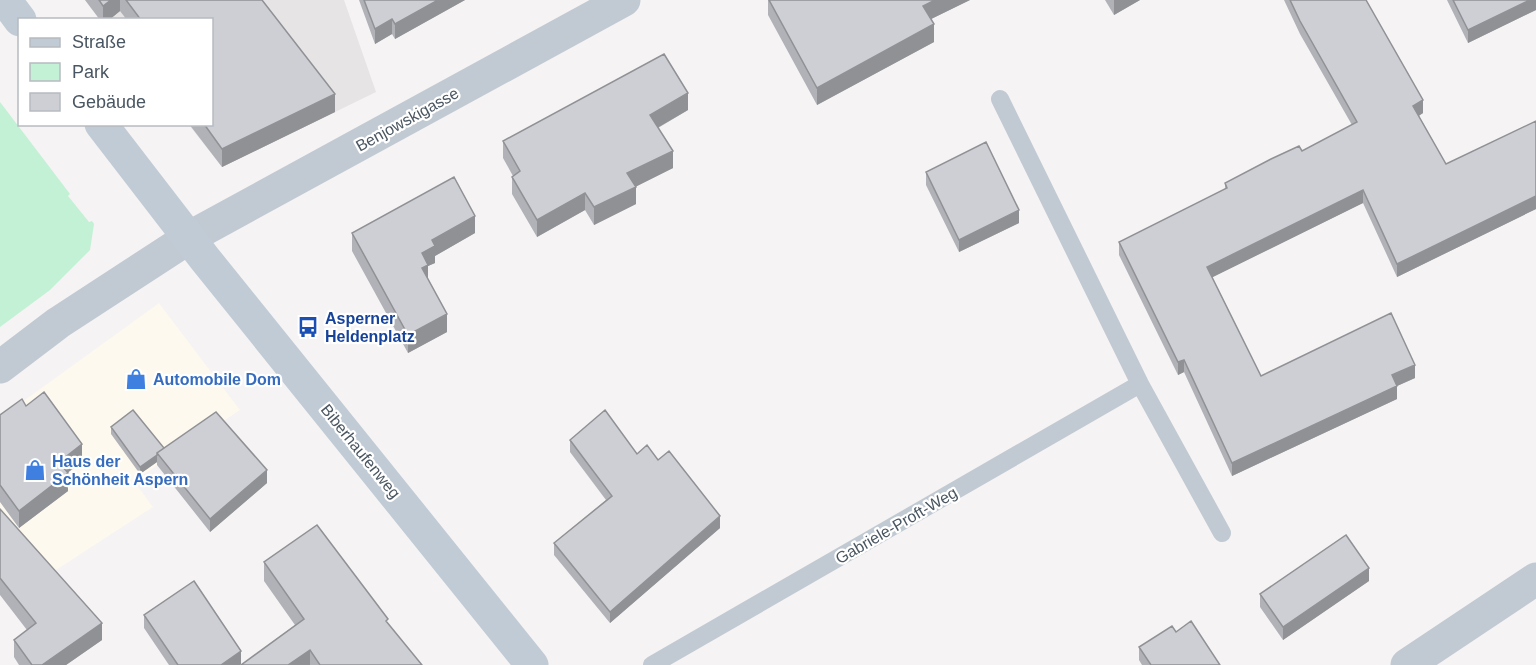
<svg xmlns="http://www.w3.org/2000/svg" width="1536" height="665" viewBox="0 0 1536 665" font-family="Helvetica,sans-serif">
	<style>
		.commercial { fill: #fdf9ef }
		.education { fill: #e6e4e5 }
		.green { fill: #c3f1d5 }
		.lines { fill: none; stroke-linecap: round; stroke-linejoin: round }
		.service { stroke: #c1cad2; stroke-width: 18 }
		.minor { stroke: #c1cad2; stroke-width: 33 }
		.tertiary { stroke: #c1cad2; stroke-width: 33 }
		.secondary { stroke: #c1cbd6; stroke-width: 33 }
		.wall { fill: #b0b2b7 }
		.shaded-wall { fill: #909195 }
		.building { fill: #cdcfd5; stroke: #909195; stroke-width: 1.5 }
		.labels { text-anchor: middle; stroke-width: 4.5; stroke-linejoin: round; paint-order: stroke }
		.street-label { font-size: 16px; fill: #4a5661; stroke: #fff }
		.transit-label { font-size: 16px; font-weight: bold; fill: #164399; stroke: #fff; text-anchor: start }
		.shop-label { font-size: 16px; font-weight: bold; fill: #366cbe; stroke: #fff; text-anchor: start }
	</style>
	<rect width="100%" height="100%" fill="#f5f3f3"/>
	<path class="commercial" d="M159 303 240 410 134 481 153 507 53 572 0 511V418Z"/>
	<path class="education" d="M85 0H344L376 92 222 167 189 125 212 124V20L100 19Z"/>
	<path class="green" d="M0 102 70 194 68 196 89 222 92 221 94 224 90 250 50 290 0 327Z"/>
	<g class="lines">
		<path class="service" d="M1000 99 1140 384 1222 533
			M652 665 1140 384"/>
		<path class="minor" d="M190 237 624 0
			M1407 665 1536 579"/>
		<path class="tertiary" d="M0 367 58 323 190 237"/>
		<path class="secondary" d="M5 0 20 20
			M101 124 205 259 532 665"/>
	</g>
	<path class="wall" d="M85 0H262L335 112 222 167 189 124H212V20H127L120 11 109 20H100Z
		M359 0H465L395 39 392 34 375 44Z
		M768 0H970L931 19 934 42 817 105 768 15Z
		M1105 0H1140L1114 15Z
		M1284 0H1366L1423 113 1419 116 1446 164 1536 121V209L1397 277 1363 203 1212 277 1261 376 1415 378 1397 386V399L1232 476 1184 372 1178 375 1119 255V242L1225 189V183L1302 151 1352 125 1300 34Z
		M1447 0H1536V10L1468 43Z
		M688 110 658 128 673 168 635 187 636 204 594 225 585 210 537 237 512 194V177L513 176 503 158V141Z
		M926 172 1019 223 959 252 926 185Z
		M352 233H475L435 256V263L428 266V280L447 332 408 353 352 251Z
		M26 406 82 462 67 473 68 491 19 528 0 502V415Z
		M111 427 164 448 267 483 210 532 157 465V462L140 474 111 434Z
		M570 440 637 454 658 460 720 528 610 623 554 555V543L606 500 570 452Z
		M0 509 102 640 66 665H19L14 657V640L27 630 0 595Z
		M264 562 388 624 422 665H241L295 625 264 581Z
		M1369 581 1283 640 1260 607V594Z
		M144 615 241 664 240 665H169L144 628Z
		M1176 632 1220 665H1142L1139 660V647Z"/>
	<path class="shaded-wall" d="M111 0H120V11L109 20H103V6Z
		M438 0H465L395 39V24Z
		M935 0H970L923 23V6Z
		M1114 0H1140L1114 15Z
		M1530 0H1536V10L1468 43V30Z
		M392 19V34L375 44V29Z
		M934 24V42L817 105V88Z
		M688 93V110L650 132V115Z
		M335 94V112L222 167V149Z
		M1423 100V113L1413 119V106Z
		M673 151V168L627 191V173Z
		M636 187V204L594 225V207Z
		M1363 190V203L1207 280V267Z
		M585 193V210L537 237V220Z
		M1536 196V209L1397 277V264Z
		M1019 210V223L959 252V240Z
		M475 216V233L435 256V263L428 266V282L422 286V253L432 240Z
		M447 314V332L408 353V335Z
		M1184 360V372L1178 375V362Z
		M1415 365V378L1397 386V399L1232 476V463L1392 375Z
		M82 444V462L59 479V462Z
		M157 455V462L140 474V467Z
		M267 470V483L210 532V519Z
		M68 473V491L19 528V511Z
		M720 516V528L610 623V612Z
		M1369 568V581L1283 640V627Z
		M102 623V640L66 665H42Z
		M310 650V665H288Z
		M241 651V664L240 665H221Z"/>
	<path class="building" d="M99 0H111L103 6Z
		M126 0H262L335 94 222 149 204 124H212V20H141Z
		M364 0H438L395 24 392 19 375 29Z
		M769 0H935L923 6 934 24 817 88Z
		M1290 0H1366L1423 100 1413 106 1446 164 1536 121V196L1397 264 1363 190 1207 267 1261 376 1391 313 1415 365 1392 375 1397 386 1232 463 1184 360 1178 362 1119 242 1227 188 1225 183 1271 159 1299 146 1302 151 1357 122 1300 21Z
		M1453 0H1530L1468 30Z
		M664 54 688 93 650 115 673 151 627 173 636 187 594 207 585 193 537 220 512 177 520 171 503 141Z
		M986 142 1019 210 959 240 926 172Z
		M454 177 475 216 432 240 435 246 422 253 428 265 422 268 447 314 408 335 352 233Z
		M44 392 82 444 59 462 68 473 19 511 0 485V415L22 399 26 406Z
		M133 410 164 448 157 453V455L140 467 111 427Z
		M605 410 637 454 647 445 658 460 669 451 720 516 610 612 554 543 612 496 570 440Z
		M216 412 267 470 210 519 157 453Z
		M0 509 102 623 42 665H32L14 640 36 623 0 578Z
		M317 525 388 619 386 621 422 665H320L310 650 288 665H241L304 619 264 562Z
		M1346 535 1369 568 1283 627 1260 594Z
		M194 581 241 651 221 665H178L144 615Z
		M1191 621 1220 665H1151L1139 647 1172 626 1176 632Z"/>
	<defs>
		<symbol id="bus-bare" viewBox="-9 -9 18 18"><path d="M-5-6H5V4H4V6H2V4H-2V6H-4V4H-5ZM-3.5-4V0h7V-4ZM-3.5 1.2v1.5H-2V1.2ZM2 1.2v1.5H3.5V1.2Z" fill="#1a4fb4" stroke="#fff" stroke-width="2.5" paint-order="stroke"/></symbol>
		<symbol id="shop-bare" viewBox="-9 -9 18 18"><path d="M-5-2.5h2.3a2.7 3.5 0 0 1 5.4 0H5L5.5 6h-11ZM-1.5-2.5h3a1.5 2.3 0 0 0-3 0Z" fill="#3f7fe0" stroke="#fff" stroke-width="2.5" paint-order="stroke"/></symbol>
	</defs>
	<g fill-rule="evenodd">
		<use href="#bus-bare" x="293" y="312" width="30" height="30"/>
		<use href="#shop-bare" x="121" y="364" width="30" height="30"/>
		<use href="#shop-bare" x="20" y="455" width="30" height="30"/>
	</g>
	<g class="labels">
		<g class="street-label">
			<text transform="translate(407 119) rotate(-29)" y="6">Benjowskigasse</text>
			<text transform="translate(361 451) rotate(51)" y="6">Biberhaufenweg</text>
			<text transform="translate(896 525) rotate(-30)" y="6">Gabriele-Proft-Weg</text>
		</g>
		<g class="transit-label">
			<text x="325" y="324">Asperner<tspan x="325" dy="18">Heldenplatz</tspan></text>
		</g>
		<g class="shop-label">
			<text x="153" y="385">Automobile Dom</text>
			<text x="52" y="467">Haus der<tspan x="52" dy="18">Schönheit Aspern</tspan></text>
		</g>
	</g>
	<rect x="18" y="18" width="195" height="108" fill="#ffffff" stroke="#b7bbc0" stroke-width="1.5"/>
	<rect x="30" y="38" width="30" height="9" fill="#c1cbd6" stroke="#b7bbc0" stroke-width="1.5"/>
	<text x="72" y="48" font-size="18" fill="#4a5661">Straße</text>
	<rect x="30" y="63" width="30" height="18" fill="#c3f1d5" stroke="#b7bbc0" stroke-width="1.5"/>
	<text x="72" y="78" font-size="18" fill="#4a5661">Park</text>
	<rect x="30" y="93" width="30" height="18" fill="#cdcfd5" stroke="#b7bbc0" stroke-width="1.5"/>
	<text x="72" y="108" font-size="18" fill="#4a5661">Gebäude</text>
</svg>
